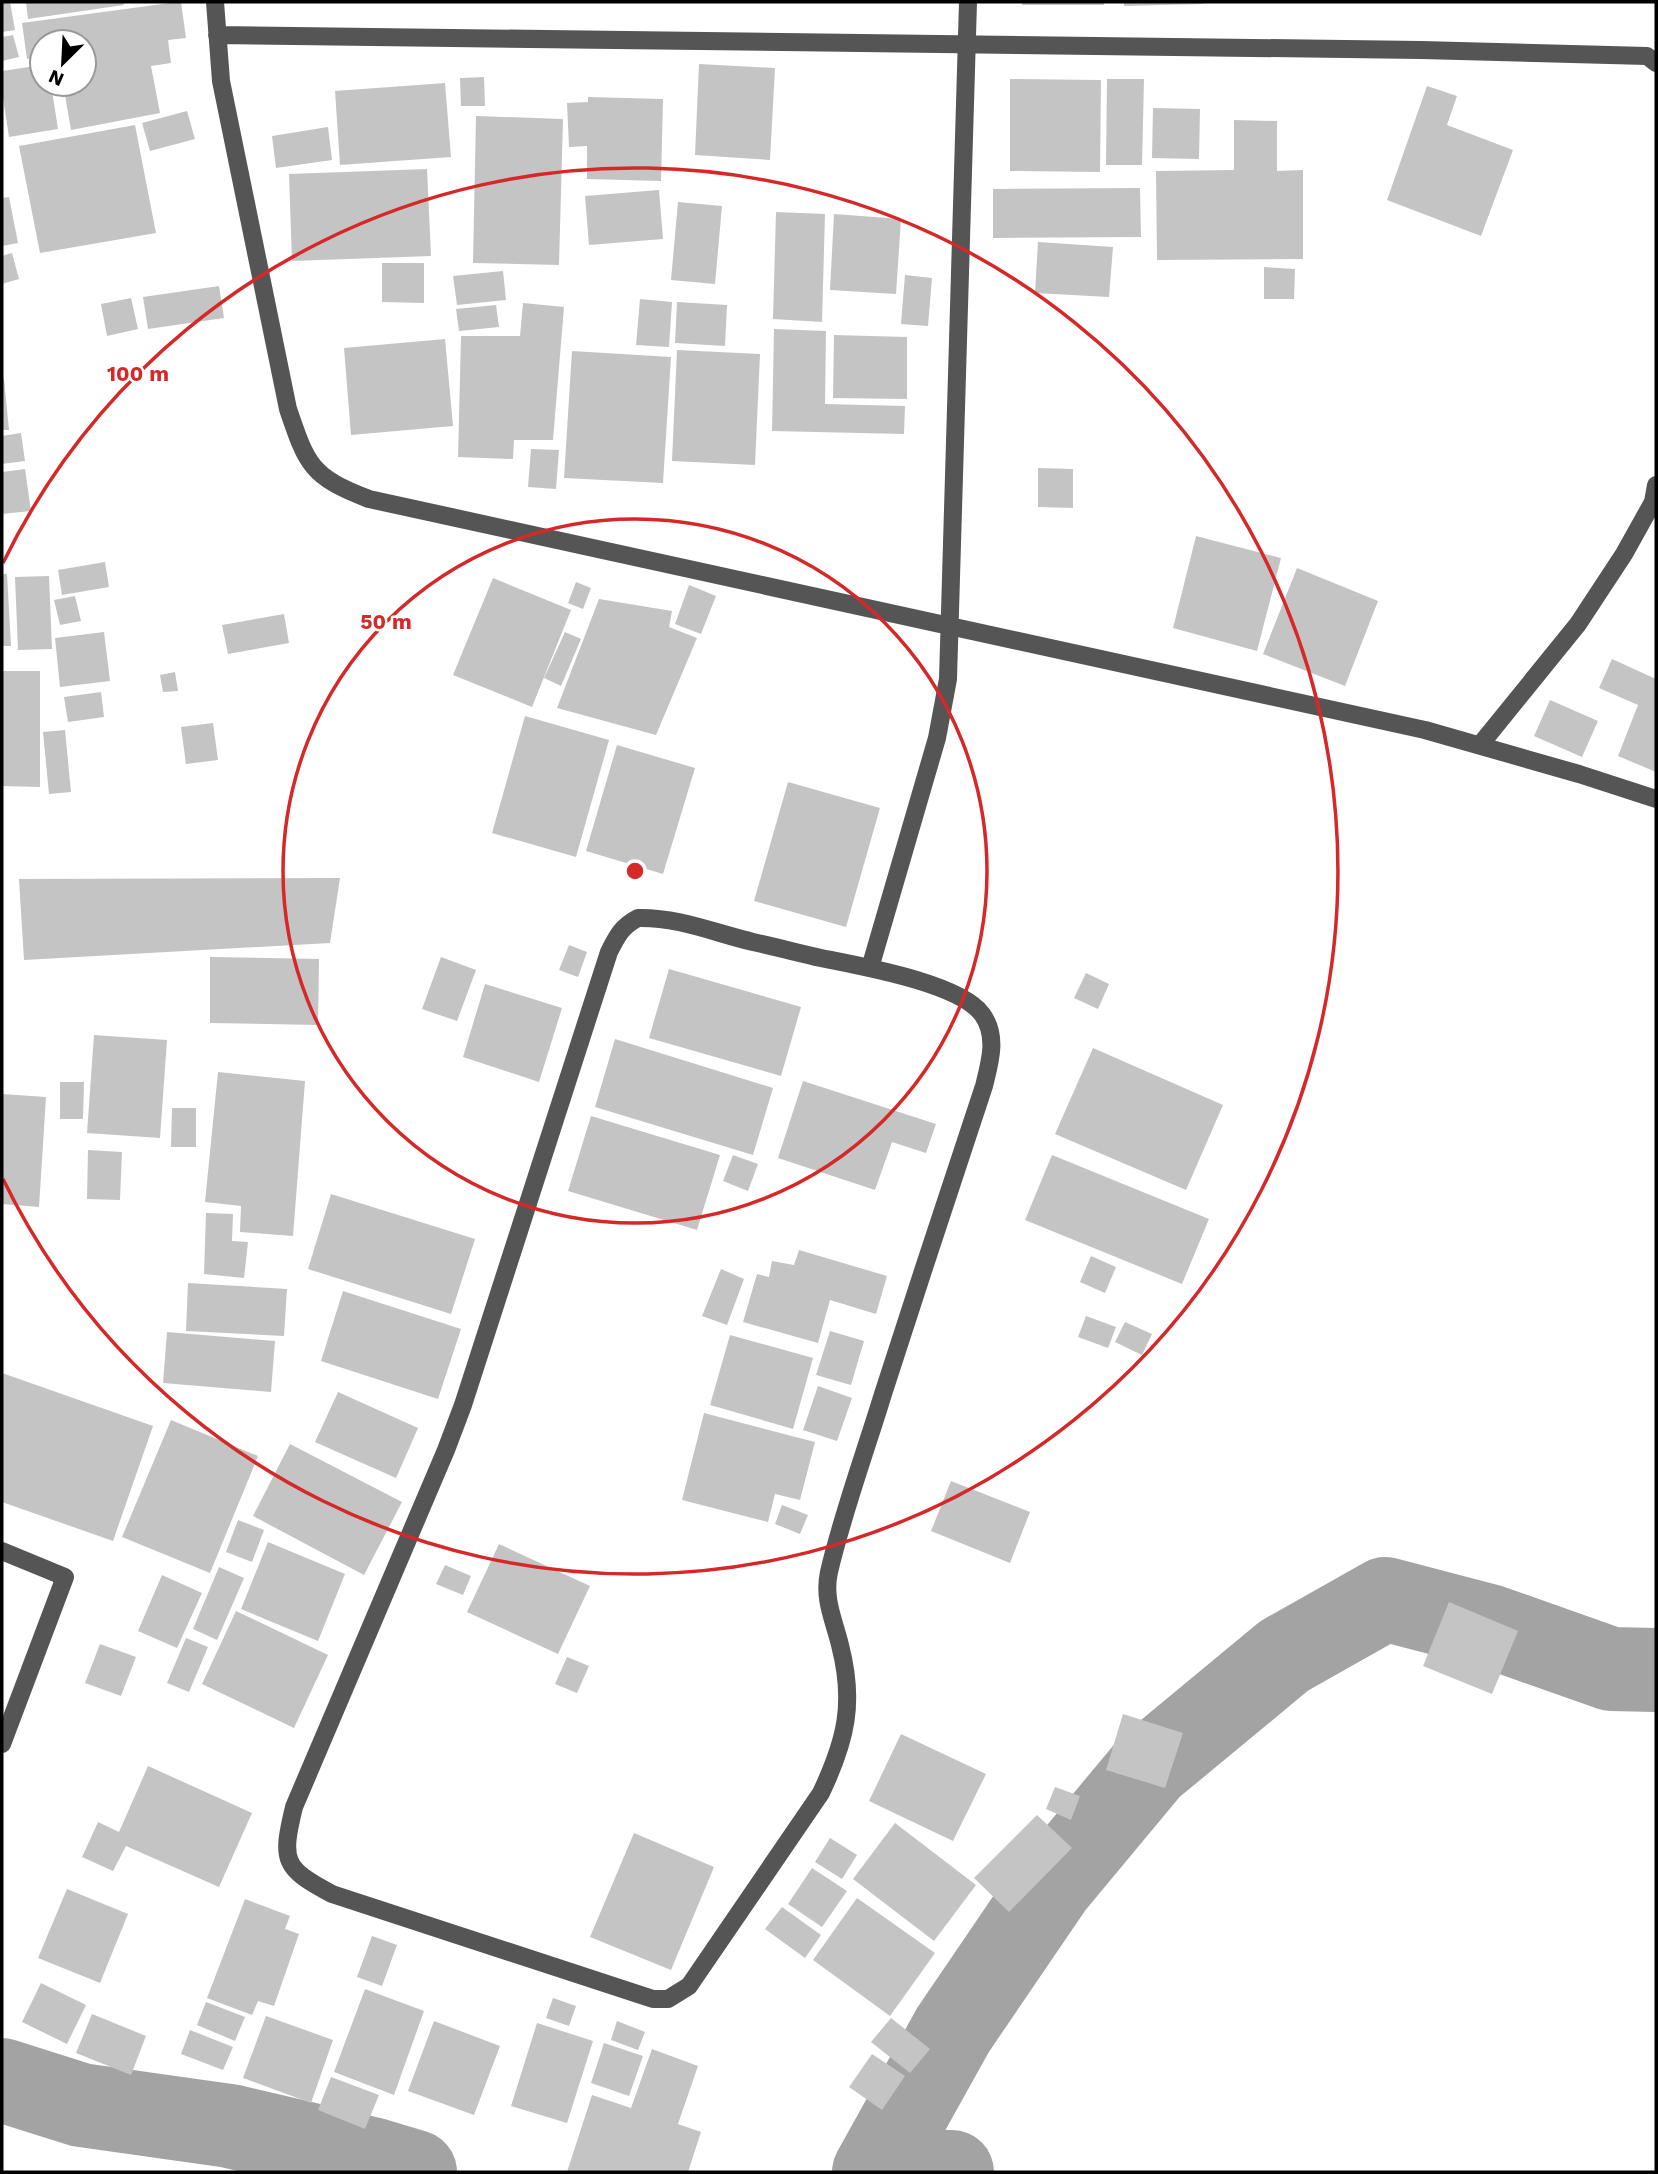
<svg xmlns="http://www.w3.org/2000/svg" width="1658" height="2174" viewBox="0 0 1658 2174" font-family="'Work Sans',sans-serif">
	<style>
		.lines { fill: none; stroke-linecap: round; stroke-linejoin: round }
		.river { stroke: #a3a3a3; stroke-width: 84 }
		.building { fill: #c4c4c4 }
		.minor { stroke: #555; stroke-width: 18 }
		.ring { fill: none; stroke: #d62828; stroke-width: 3.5 }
		.centre { fill: #d62828; stroke: #fff; stroke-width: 3.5 }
		.ring-label { font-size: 21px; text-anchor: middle; font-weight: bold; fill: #d62828; stroke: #fff; stroke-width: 5; stroke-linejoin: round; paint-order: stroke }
	</style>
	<rect width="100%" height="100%" fill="#fff"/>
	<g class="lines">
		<path class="river" d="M2 2080 81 2105 230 2126 375 2160 415 2172
			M874 2172 953 2030 1051 1886 1150 1767 1284 1656 1385 1599 1492 1627 1611 1669 1656 1670
			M934 2172H952"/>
	</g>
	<path class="building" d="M2 2H10L15 30 2 32Z
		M26 2H123L124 5 28 19Z
		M177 2H181L186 38 168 40 171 63 151 66 160 113 71 130 63 84H84V42H42V57L27 59 22 23Z
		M1022 2H1104V5H1022Z
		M1124 2H1203V4L1124 6Z
		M13 35 19 57 2 61V37Z
		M699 64 775 68 770 160 695 155Z
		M42 65V84H51L58 129 9 137 2 91V71Z
		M484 77 485 106H461L460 78Z
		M1010 79 1101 80 1100 172 1010 171Z
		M1107 79H1144L1142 165H1106Z
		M445 83 451 157 340 165 335 91Z
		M1427 86 1457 96 1447 125 1513 150 1481 236 1387 200Z
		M588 97 663 99 661 181 587 179V146L569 147 567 103 588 102Z
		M1153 108 1200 109 1199 159 1152 158Z
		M187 111 195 139 150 151 142 123Z
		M476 116 563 119 559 265 473 263Z
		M1234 120 1277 121V171L1303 170V259L1157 260 1156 171 1234 170Z
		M135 125 156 233 40 253 19 146Z
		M328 127 332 160 276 168 272 136Z
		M427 169 431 256 292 261 289 174Z
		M1140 188 1141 237 993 238V189Z
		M659 190 663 239 589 245 585 196Z
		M9 197 18 243 2 246V198Z
		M678 202 722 206 715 284 671 280Z
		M776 212 825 214 822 322 773 319Z
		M834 214 901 219 896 294 830 290Z
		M1038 242 1113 247 1109 297 1035 293Z
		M12 253 19 279 2 284V256Z
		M382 263H424V303L382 302Z
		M1264 267 1295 269 1294 299H1264Z
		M503 271 506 300 457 305 453 276Z
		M905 275 932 278 928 326 901 324Z
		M219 286 224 318 148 329 143 297Z
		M131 298 138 329 107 336 101 304Z
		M640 299 672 302 669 347 636 345Z
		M677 302 727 305 725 346 675 343Z
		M523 303 564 307 553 440H514L513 459 458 457 461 336H520Z
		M496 305 499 327 459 331 456 309Z
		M774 329 826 331 825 404 905 406 904 434 772 431Z
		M834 335 907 337V399L833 398Z
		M445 339 453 426 351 435 344 348Z
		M677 350 760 354 755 465 672 461Z
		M572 351 671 357 663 483 564 478Z
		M2 379H4L9 430H2Z
		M21 433 25 461 2 464V436Z
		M531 449 559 450 556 489 528 487Z
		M1038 468 1073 469V508L1038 507Z
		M25 469 31 511 2 514V472Z
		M1196 536 1281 558 1257 651 1173 628Z
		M105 562 109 587 62 595 58 570Z
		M1297 568 1378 601 1345 686 1263 654Z
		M2 574H7L11 646H2Z
		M49 576 52 649 18 650 15 577Z
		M493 578 571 610 532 707 453 675Z
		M576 582 591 588 583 609 568 603Z
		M689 585 716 596 701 634 675 624Z
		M75 596 81 621 60 625 54 600Z
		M599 599 672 611 669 627 697 638 656 735 557 708Z
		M284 614 289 643 228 654 222 625Z
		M104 632 110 681 60 687 55 638Z
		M565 632 581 639 561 686 544 678Z
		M1612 659 1656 679V772L1618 756 1638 705 1599 688Z
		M2 671H40V787L2 786Z
		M175 672 178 691 163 692 160 675Z
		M101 692 104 717 68 722 64 697Z
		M1550 700 1598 721 1582 757 1534 736Z
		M525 716 609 740 576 857 492 833Z
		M213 723 218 760 186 764 181 727Z
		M65 730 71 792 49 794 43 732Z
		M617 745 695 768 663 874 586 851Z
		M788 782 880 808 846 927 754 901Z
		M340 878 330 943 24 960 19 879Z
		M569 945 587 952 578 977 559 970Z
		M210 957 319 959 318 1025 210 1023Z
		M441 957 476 970 457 1021 422 1009Z
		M669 969 801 1007 781 1076 649 1038Z
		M1086 973 1109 984 1098 1009 1074 998Z
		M485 984 562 1008 539 1082 463 1057Z
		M94 1035 167 1040 160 1138 87 1133Z
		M615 1039 773 1088 753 1155 595 1107Z
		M1093 1048 1223 1105 1186 1190 1055 1134Z
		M218 1072 305 1081 293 1236 240 1232 241 1206 205 1202Z
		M803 1081 936 1124 926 1153 892 1142 875 1190 778 1158Z
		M60 1082H84L83 1119H60Z
		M2 1094 46 1097 39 1207 2 1204Z
		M172 1108H196V1147H171Z
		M591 1116 720 1155 697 1230 568 1191Z
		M88 1150 122 1152 120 1200 87 1199Z
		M733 1155 758 1164 748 1191 723 1181Z
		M1052 1155 1209 1219 1182 1284 1025 1220Z
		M331 1194 475 1239 451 1314 308 1269Z
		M206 1213 233 1214 232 1241 248 1242 244 1278 204 1274Z
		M799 1250 887 1276 876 1314 830 1300 818 1343 743 1322 757 1274 769 1277 772 1261 794 1265Z
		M1091 1256 1116 1267 1105 1293 1080 1282Z
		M721 1269 744 1279 727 1325 702 1316Z
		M188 1283 287 1289 284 1336 186 1331Z
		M343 1291 461 1329 438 1399 321 1361Z
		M1086 1316 1116 1327 1108 1348 1078 1337Z
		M1125 1322 1152 1334 1142 1355 1115 1342Z
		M830 1331 864 1341 851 1385 816 1375Z
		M167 1332 275 1341 271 1392 163 1383Z
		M730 1335 813 1358 793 1429 710 1405Z
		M2 1373 153 1426 113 1541 2 1502Z
		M818 1386 852 1398 837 1441 803 1430Z
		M338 1392 418 1428 396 1478 315 1442Z
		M704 1413 815 1442 800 1500 775 1494 768 1522 682 1500Z
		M171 1420 258 1456 210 1573 122 1537Z
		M290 1444 402 1502 364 1575 253 1516Z
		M951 1481 1030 1512 1010 1563 931 1531Z
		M782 1505 808 1515 800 1534 775 1524Z
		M238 1520 264 1530 252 1562 226 1552Z
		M268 1542 345 1574 318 1641 241 1609Z
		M499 1544 590 1586 558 1654 467 1612Z
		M445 1565 471 1576 463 1595 436 1584Z
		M219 1567 244 1578 217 1640 193 1629Z
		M162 1575 202 1593 177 1648 138 1631Z
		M1449 1602 1518 1631 1492 1694 1423 1666Z
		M236 1611 328 1655 294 1728 202 1684Z
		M186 1638 208 1647 189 1692 167 1683Z
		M100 1644 136 1657 121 1696 85 1683Z
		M567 1657 589 1666 577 1693 555 1684Z
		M1123 1714 1183 1733 1165 1788 1106 1770Z
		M901 1734 986 1774 953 1841 869 1801Z
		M148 1766 252 1813 219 1887 126 1846 113 1871 82 1857 98 1822 119 1832Z
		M1055 1787 1080 1796 1071 1820 1046 1809Z
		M1037 1815 1072 1848 1009 1912 974 1878Z
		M895 1823 976 1885 934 1941 853 1879Z
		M634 1833 714 1867 671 1970 590 1937Z
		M830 1838 857 1855 842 1879 815 1862Z
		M812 1868 847 1891 822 1927 788 1904Z
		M67 1889 128 1914 100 1983 38 1958Z
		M857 1898 935 1953 890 2016 813 1960Z
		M245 1899 290 1916 285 1929 299 1934 274 2006 258 2001 252 2015 207 1998Z
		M782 1907 821 1935 805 1958 765 1929Z
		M372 1936 397 1945 382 1986 357 1977Z
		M41 1983 86 2005 67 2044 22 2022Z
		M365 1989 424 2011 394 2095 334 2072Z
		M553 1998 576 2006 569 2026 546 2018Z
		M206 2002 245 2017 235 2041 197 2025Z
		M92 2014 146 2036 131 2075 76 2053Z
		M266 2016 333 2040 311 2103 243 2078Z
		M891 2018 930 2049 910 2073 871 2042Z
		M434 2021 500 2046 474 2115 408 2091Z
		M617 2021 645 2032 638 2050 611 2040Z
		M537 2023 593 2041 567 2123 511 2106Z
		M190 2030 233 2047 223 2070 181 2054Z
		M604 2043 643 2056 629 2096 591 2083Z
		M652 2049 698 2066 678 2124 701 2132 688 2172H567L592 2095 631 2108Z
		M872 2054 905 2076 882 2110 849 2087Z
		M331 2077 379 2095 365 2129 318 2110Z"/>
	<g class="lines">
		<path class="minor" d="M215 2 221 81 288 409C307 465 311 477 369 499L1425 730 1579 774 1656 799
			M217 35 1421 50 1647 56 1656 63
			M1480 745 1578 624 1624 554 1653 502 1656 485
			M638 918C678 917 715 933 753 942 776 947 799 953 821 958 860 966 959 983 982 1014 998 1036 990 1062 984 1086 950 1189 916 1291 883 1394 865 1453 843 1512 829 1572 823 1599 834 1620 840 1645 855 1703 846 1740 821 1793L689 1986 668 1999H653L332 1894C283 1868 281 1861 294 1807L446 1450 463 1405 609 952C617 936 622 926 638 918Z
			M870 968 937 738 948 679 968 2
			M2 1551 65 1577 2 1744"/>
	</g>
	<g class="ring">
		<circle cx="635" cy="871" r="352"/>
		<path d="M3 563A703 703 0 1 1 3 1179"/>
	</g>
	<circle cx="635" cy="871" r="10" class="centre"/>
	<g class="ring-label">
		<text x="138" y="381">100 m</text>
		<text x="386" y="629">50 m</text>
	</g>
	<rect width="1658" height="2174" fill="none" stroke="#000000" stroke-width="7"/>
	<g transform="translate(63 63) rotate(204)"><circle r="33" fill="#ffffff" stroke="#999999" stroke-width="2"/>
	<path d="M0-5L12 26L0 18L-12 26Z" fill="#000000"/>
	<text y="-10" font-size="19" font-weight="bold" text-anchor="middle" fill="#000000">N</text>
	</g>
</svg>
